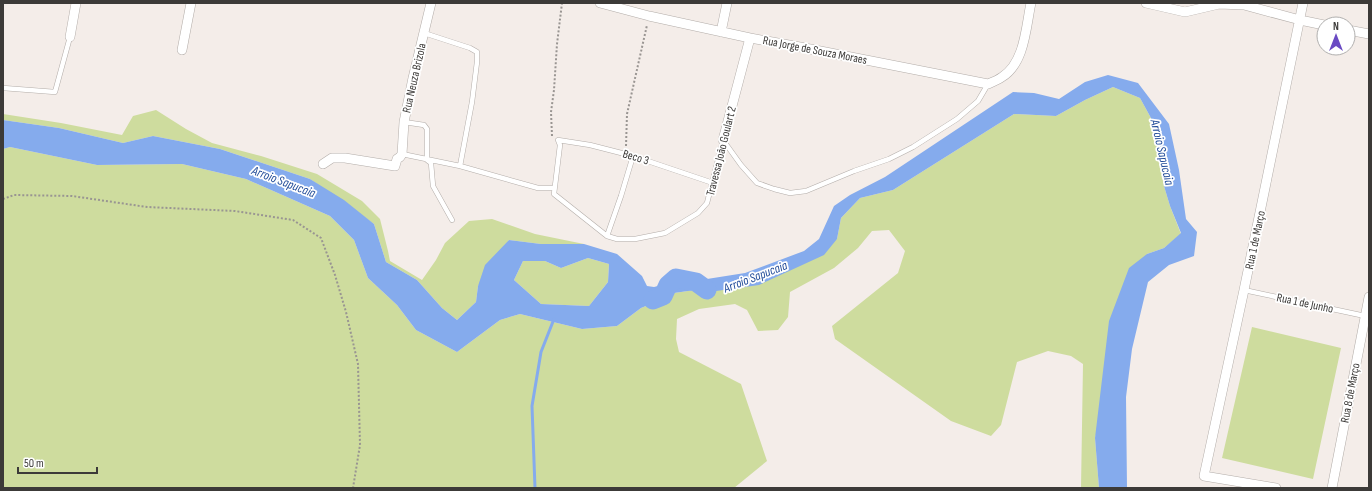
<svg xmlns="http://www.w3.org/2000/svg" width="1372" height="491" viewBox="0 0 1372 491" font-family="'Sofia Sans Condensed',sans-serif">
	<style>
		.green { fill: #cedc9e }
		.water { fill: #85abed; fill-rule: evenodd }
		.lines { fill: none; stroke-linecap: round; stroke-linejoin: round }
		.stream { stroke: #85abed; stroke-width: 3 }
		.river { stroke: #85abed; stroke-width: 19 }
		.lane-casing { stroke: #b3ada9; stroke-width: 5.5 }
		.street-casing { stroke: #b3ada9; stroke-width: 10 }
		.path { stroke: #999592; stroke-width: 2; stroke-dasharray: 2 2; stroke-linecap: butt }
		.lane { stroke: #fff; stroke-width: 4.5 }
		.street { stroke: #fff; stroke-width: 9 }
		.labels { text-anchor: middle; stroke-width: 3.5; stroke-linejoin: round; paint-order: stroke }
		.street-label { font-size: 12px; fill: #3c3a38; stroke: #fff }
		.water-label { font-size: 13px; font-style: italic; fill: #224c99; stroke: #fff }
	</style>
	<rect width="100%" height="100%" fill="#f4ede9"/>
	<path class="green" d="M1113 87 1140 98 1157 129 1164 186 1170 206 1181 234 1164 248 1147 254 1095 438 1099 488H1081L1083 364 1071 356 1048 351 1017 362 1001 425 991 436 951 421 835 339 832 326 898 273 905 251 889 230 872 231 858 248 834 268 790 292 788 317 778 330 758 331 747 310 735 304 699 309 677 319 676 339 679 352 741 384 767 461 734 488H3V149L10 147 97 165 182 164 246 179 330 216 354 240 368 278 397 305 416 330 457 352 500 320 520 314 582 329 617 326 641 308 658 301 674 293 695 290 709 292 837 239 841 218 860 198 893 190 1014 114 1056 116 1085 100Z
		M156 110 186 129 212 143 261 156 317 174 362 201 380 219 388 251 390 261 422 280 436 260 445 243 469 221 492 219 535 234 584 244H541L509 240 478 286 476 302 457 320 442 308 417 280 386 262 374 224 310 179 220 149 153 136 123 143 59 128 3 120V114L61 123 122 135 133 116Z
		M588 258 609 264 608 282 589 306 541 304 514 280 523 261H545L561 268Z
		M1252 327 1341 348 1313 479 1222 458Z"/>
	<path class="water" d="M1108 75 1138 83 1169 124 1179 170 1186 219 1197 232 1194 256 1169 265 1148 282 1132 349 1126 397 1127 488H1099L1095 438 1109 321 1129 268 1147 254 1164 248 1181 233 1170 206 1164 186 1157 129 1140 98 1113 87 1085 100 1056 116 1014 114 893 190 860 198 841 218 837 239 824 255 759 285 709 292 695 290 674 293 658 301 641 308 617 326 582 329 520 314 500 320 457 352 416 330 397 305 368 278 354 240 330 216 246 179 182 164 97 165 10 147 3 149V120L59 128 123 143 153 136 220 149 310 179 344 200 374 224 386 262 417 280 442 308 457 320 476 302 478 286 485 265 509 240 541 244H584L617 254 642 276 647 286 654 287 693 277 707 279 745 273 804 251 819 239 834 206 850 195 885 177 1013 92 1034 93 1059 99 1085 82ZM588 258 609 264 608 282 589 306 541 304 514 280 523 261H545L561 268Z"/>
	<g class="lines">
		<path class="stream" d="M535 488 532 406 541 352 554 319"/>
		<path class="river" d="M653 300 663 296 668 285 676 278 696 282 707 290"/>
		<defs>
			<path id="lane" d="M424 33 470 48 477 52V62L472 102 460 166
				M3 88 55 92 70 37
				M404 122 424 125 427 129V160L431 163 433 186 452 220
				M723 140 741 165 757 183 774 189 790 193 806 191 854 171 889 159 913 147 957 119 978 101 988 84
				M402 154 460 166 538 188H554
				M633 156 621 196 607 236 554 194 560 145 558 140 590 145 633 156 713 183
				M607 236 617 239H635L665 233 698 213 707 203 723 140
				M1244 290 1365 316"/>
			<path id="street" d="M600 3 649 16 750 38 800 47 988 84C993 82 998 80 1002 77 1025 63 1026 26 1031 3
				M1146 3 1185 12 1219 4 1244 5 1300 20 1324 25
				M1348 30 1369 34
				M721 32 727 3
				M70 37 76 3
				M182 50 191 3
				M723 140 750 38
				M323 164 332 158H345L395 166 397 159 400 157 402 154 404 122 413 78 431 3
				M1276 488 1204 476 1244 290 1303 3
				M1332 488 1369 297"/>
		</defs>
		<use href="#lane" class="lane-casing"/>
		<use href="#street" class="street-casing"/>
		<path class="path" d="M552 136 551 112 554 90 557 44 562 3
			M626 146 627 114 647 25
			M3 199 14 195 72 196 147 207 235 211 293 220 321 238 335 275 346 312 358 364 360 445 353 488"/>
		<use href="#lane" class="lane"/>
		<use href="#street" class="street"/>
	</g>
	<g class="labels">
		<g class="street-label">
			<text transform="translate(815 50) rotate(11)" y="4">Rua Jorge de Souza Moraes</text>
			<text transform="translate(414 78) rotate(-77)" y="4">Rua Neuza Brizola</text>
			<text transform="translate(721 151) rotate(-76)" y="4">Travessa João Goulart 2</text>
			<text transform="translate(636 157) rotate(17)" y="4">Beco 3</text>
			<text transform="translate(1255 240) rotate(-78)" y="4">Rua 1 de Março</text>
			<text transform="translate(1305 303) rotate(12)" y="4">Rua 1 de Junho</text>
			<text transform="translate(1350 393) rotate(-79)" y="4">Rua 8 de Março</text>
		</g>
		<g class="water-label">
			<text transform="translate(1163 152) rotate(77)" y="5">Arroio Sapucaia</text>
			<text transform="translate(284 181) rotate(21)" y="5">Arroio Sapucaia</text>
			<text transform="translate(755 276) rotate(-21)" y="5">Arroio Sapucaia</text>
		</g>
	</g>
	<rect width="1372" height="491" fill="none" stroke="#3c3a38" stroke-width="8"/>
	<g transform="translate(1336 36)"><circle r="19" fill="#ffffff" stroke="#b1b0af"/>
	<path d="M0-3L7 15L0 10L-7 15Z" fill="#6a4ac3"/>
	<text y="-6" font-size="11" font-weight="bold" text-anchor="middle" fill="#3c3a38">N</text>
	</g>
	<path d="M18 467v6h79v-6" fill="none" stroke="#3c3a38" stroke-width="2"/>
	<text x="24" y="467" font-size="12" fill="#3c3a38" stroke="#ffffff" stroke-width="3" paint-order="stroke">50 m</text>
</svg>
